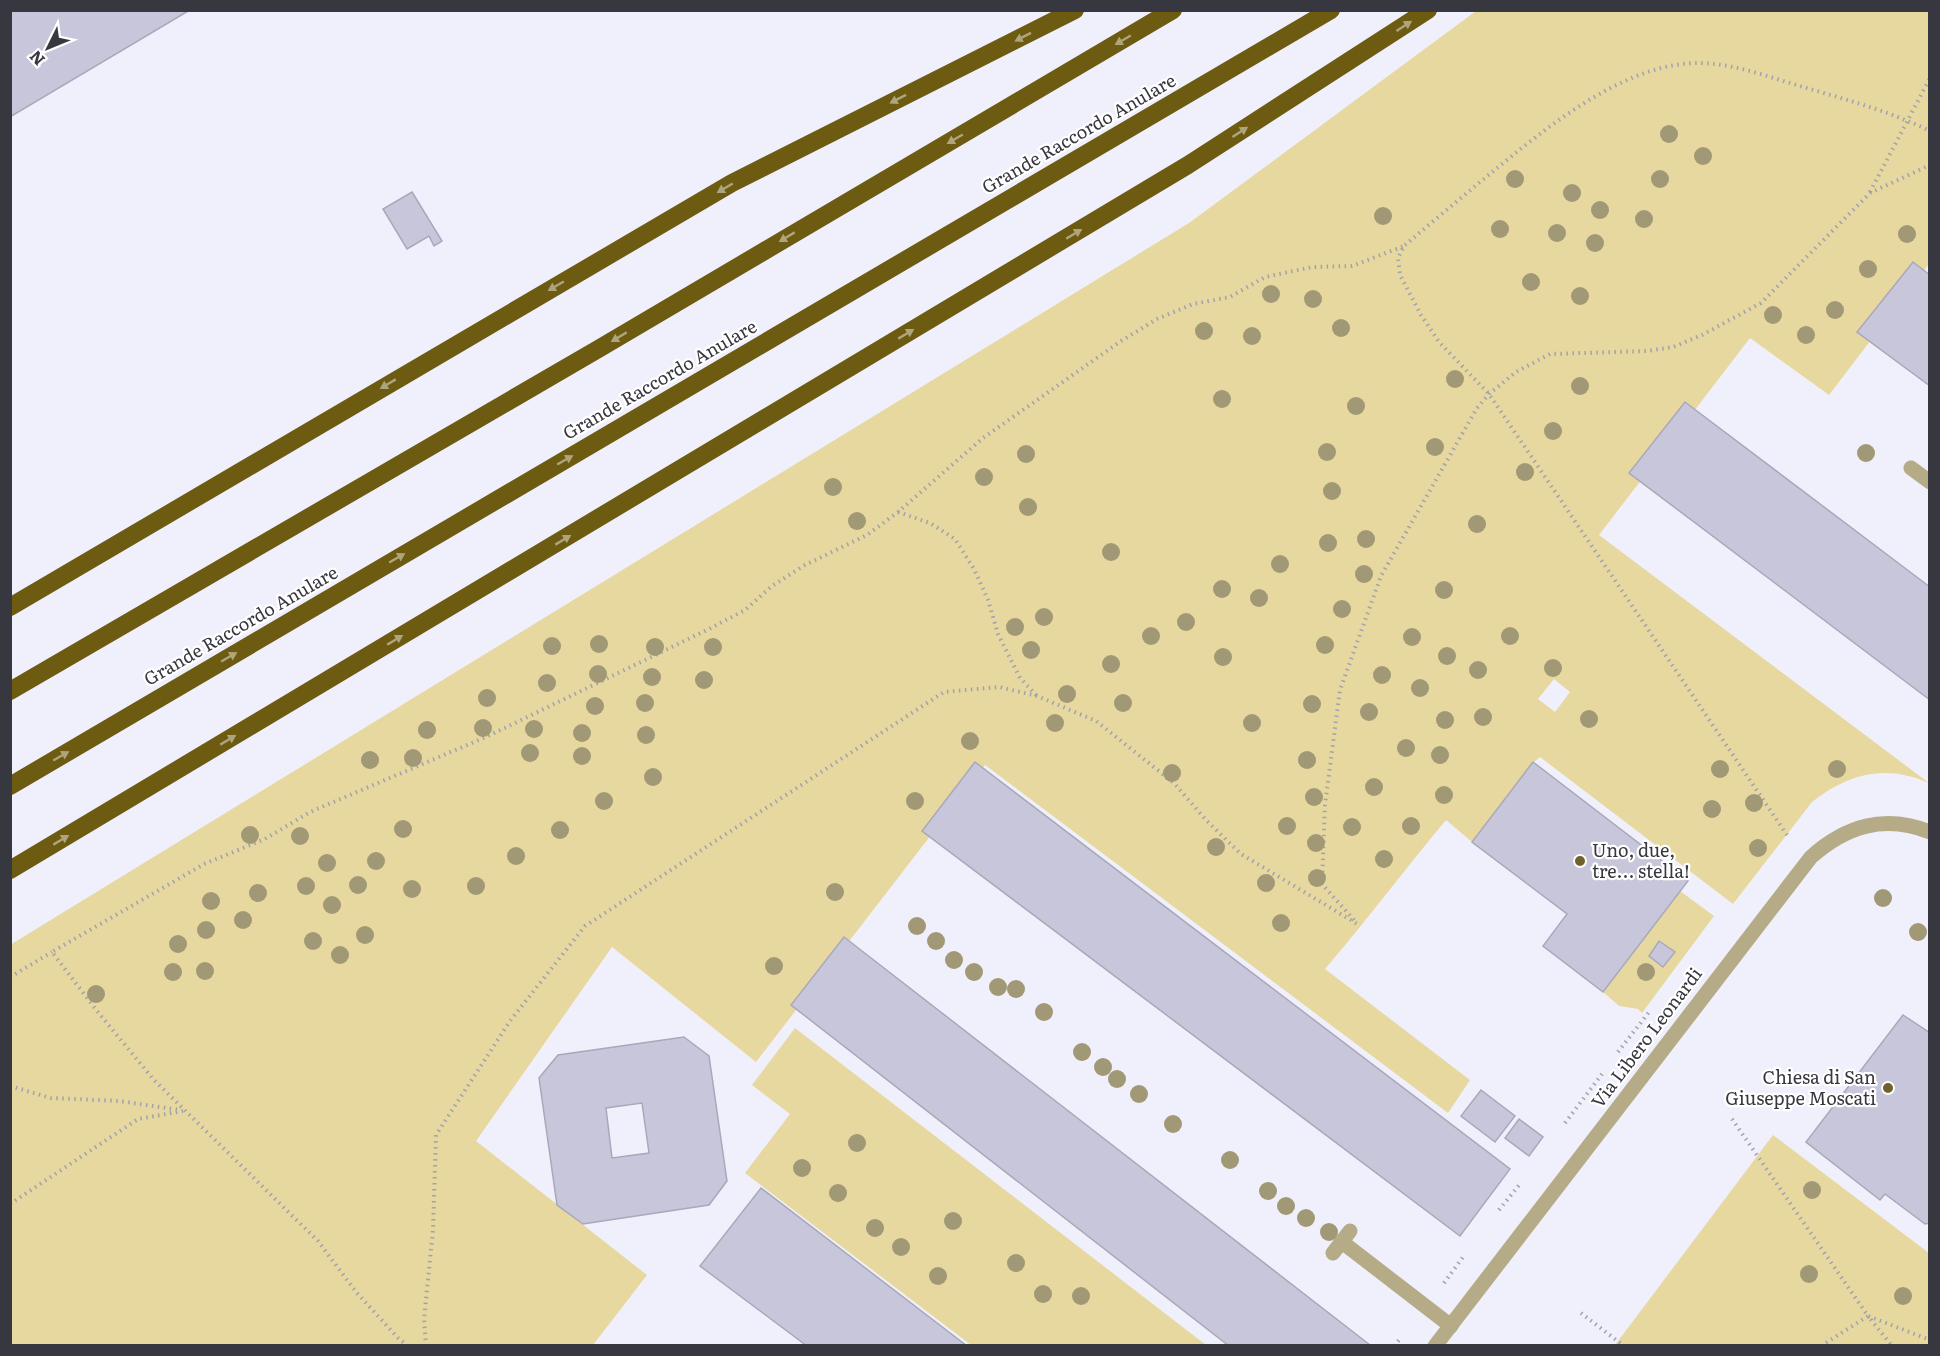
<svg xmlns="http://www.w3.org/2000/svg" width="1940" height="1356" viewBox="0 0 1940 1356" font-family="Literata,serif">
	<style>
		.green { fill: #e7d8a0; fill-rule: evenodd }
		.building { fill: #c7c6da; stroke: #a9a8bb; stroke-width: 1.5; fill-rule: evenodd }
		.lines { fill: none; stroke-linecap: round; stroke-linejoin: round }
		.path { stroke: #a2a2ac; stroke-width: 4; stroke-dasharray: 1.5 4.5; stroke-linecap: butt }
		.lane { stroke: #b5ab87; stroke-width: 15 }
		.street { stroke: #b5ab87; stroke-width: 15 }
		.highway { stroke: #6d5b11; stroke-width: 18 }
		.tree { fill: #a19876 }
		.oneway { fill: #afa57c }
		.poi-dot { fill: #6f622f; stroke: #fff; stroke-width: 2 }
		.labels { text-anchor: middle; stroke-width: 4.5; stroke-linejoin: round; paint-order: stroke }
		.street-label { font-size: 18px; fill: #37373f; stroke: #fff }
		.poi-label { font-size: 18px; fill: #37373f; stroke: #fff; text-anchor: start }
	</style>
	<rect width="100%" height="100%" fill="#f0f0fc"/>
	<path class="green" d="M1476 11H1929V264L1829 395 1750 338 1599 535 1929 783C1885 764 1849 773 1812 802L1733 904 1540 757 1533 763 1472 842 1446 820C1405 869 1367 920 1325 969L1470 1080 1448 1113 985 765 756 1062 612 947 476 1141 647 1275 593 1345H11L10 945 1189 223ZM1554 679 1570 692 1555 712 1538 699Z
		M1680 891 1714 916 1642 1013 1638 1009 1619 1006 1603 992Z
		M795 1028 1206 1345H971L745 1173 790 1114 752 1085Z
		M1773 1135 1929 1253V1345H1615Z"/>
	<path class="building" d="M10 10H190L10 117Z
		M412 192 442 241 434 246 429 236 407 249 383 209Z
		M1913 262 1930 275V386L1857 332Z
		M1685 402 1930 587V700L1629 473Z
		M975 762 1510 1169 1460 1236 922 831Z
		M1533 762 1688 881 1603 992 1543 946 1567 914 1472 842Z
		M844 937 1370 1345 1369 1346H1229L791 1005Z
		M1659 941 1675 952 1663 967 1649 956Z
		M1903 1015 1930 1033V1223L1925 1224 1885 1194 1880 1200 1806 1142Z
		M684 1037 709 1056 727 1181 709 1205 583 1224 557 1205 539 1078 558 1055ZM642 1103 649 1153 612 1158 606 1108Z
		M1481 1090 1515 1116 1495 1142 1461 1116Z
		M1519 1119 1543 1137 1529 1156 1505 1138Z
		M761 1188 967 1346H807L700 1266Z"/>
	<g class="lines">
		<path class="path" d="M1870 192 1930 78
			M898 512 930 523 955 539 974 569 988 600 998 634 1020 678 1037 696
			M1787 835 1489 394 1439 342 1421 315 1400 275 1398 258 1404 246C1432 222 1462 197 1491 173 1546 128 1625 62 1700 63 1738 64 1774 79 1810 89 1851 101 1891 112 1930 131
			M1354 920 1322 884 1325 805 1340 690 1381 576 1477 408 1489 394 1516 372 1550 354 1647 351 1673 347 1702 335 1761 303 1870 193 1930 165
			M10 977 52 952
			M1618 1052 1649 1012
			M10 1086 51 1098 119 1101 180 1110
			M1732 1119 1868 1316 1930 1340
			M1565 1123 1602 1074
			M10 1204 138 1119 183 1111
			M1499 1210 1520 1184
			M1444 1283 1463 1257
			M1581 1313 1624 1346
			M408 1346 398 1338 356 1292 318 1241 154 1080 97 1011 52 952 204 864 265 839 310 812 486 737 709 629 745 610 772 586 805 565 867 535 898 512 983 438 1121 341 1157 319 1193 304 1230 297 1265 277 1312 267 1352 266 1404 246
			M426 1346 424 1319 433 1230 436 1135 510 1021 585 926 944 692 999 687 1037 696 1096 721 1174 783 1206 820 1241 854 1359 925
			M1394 1346 1399 1340
			M1821 1346 1868 1316 1892 1346"/>
		<path class="lane" d="M1911 468 1930 482
			M1342 1242 1451 1326
			M1333 1253 1350 1231"/>
		<path class="street" d="M1435 1346 1811 857C1846 826 1884 814 1930 832"/>
		<path class="highway" d="M10 607 732 183 1075 10
			M10 691 600 348 1173 10
			M10 786 1331 10
			M10 870 1188 165 1428 10"/>
	</g>
	<g class="tree">
		<circle cx="1669" cy="134" r="9"/>
		<circle cx="1703" cy="156" r="9"/>
		<circle cx="1515" cy="179" r="9"/>
		<circle cx="1660" cy="179" r="9"/>
		<circle cx="1572" cy="193" r="9"/>
		<circle cx="1600" cy="210" r="9"/>
		<circle cx="1383" cy="216" r="9"/>
		<circle cx="1644" cy="219" r="9"/>
		<circle cx="1500" cy="229" r="9"/>
		<circle cx="1557" cy="233" r="9"/>
		<circle cx="1907" cy="234" r="9"/>
		<circle cx="1595" cy="243" r="9"/>
		<circle cx="1868" cy="269" r="9"/>
		<circle cx="1531" cy="282" r="9"/>
		<circle cx="1271" cy="294" r="9"/>
		<circle cx="1580" cy="296" r="9"/>
		<circle cx="1313" cy="299" r="9"/>
		<circle cx="1835" cy="310" r="9"/>
		<circle cx="1773" cy="315" r="9"/>
		<circle cx="1341" cy="328" r="9"/>
		<circle cx="1204" cy="331" r="9"/>
		<circle cx="1806" cy="335" r="9"/>
		<circle cx="1252" cy="336" r="9"/>
		<circle cx="1455" cy="379" r="9"/>
		<circle cx="1580" cy="386" r="9"/>
		<circle cx="1222" cy="399" r="9"/>
		<circle cx="1356" cy="406" r="9"/>
		<circle cx="1553" cy="431" r="9"/>
		<circle cx="1435" cy="447" r="9"/>
		<circle cx="1327" cy="452" r="9"/>
		<circle cx="1866" cy="453" r="9"/>
		<circle cx="1026" cy="454" r="9"/>
		<circle cx="1525" cy="472" r="9"/>
		<circle cx="984" cy="477" r="9"/>
		<circle cx="833" cy="487" r="9"/>
		<circle cx="1332" cy="491" r="9"/>
		<circle cx="1028" cy="507" r="9"/>
		<circle cx="857" cy="521" r="9"/>
		<circle cx="1477" cy="524" r="9"/>
		<circle cx="1366" cy="539" r="9"/>
		<circle cx="1328" cy="543" r="9"/>
		<circle cx="1111" cy="552" r="9"/>
		<circle cx="1280" cy="564" r="9"/>
		<circle cx="1364" cy="574" r="9"/>
		<circle cx="1222" cy="589" r="9"/>
		<circle cx="1444" cy="590" r="9"/>
		<circle cx="1259" cy="598" r="9"/>
		<circle cx="1342" cy="609" r="9"/>
		<circle cx="1044" cy="617" r="9"/>
		<circle cx="1186" cy="622" r="9"/>
		<circle cx="1015" cy="627" r="9"/>
		<circle cx="1151" cy="636" r="9"/>
		<circle cx="1510" cy="636" r="9"/>
		<circle cx="1412" cy="637" r="9"/>
		<circle cx="599" cy="644" r="9"/>
		<circle cx="1325" cy="645" r="9"/>
		<circle cx="552" cy="646" r="9"/>
		<circle cx="655" cy="647" r="9"/>
		<circle cx="713" cy="647" r="9"/>
		<circle cx="1031" cy="650" r="9"/>
		<circle cx="1447" cy="656" r="9"/>
		<circle cx="1223" cy="657" r="9"/>
		<circle cx="1111" cy="664" r="9"/>
		<circle cx="1553" cy="668" r="9"/>
		<circle cx="1478" cy="670" r="9"/>
		<circle cx="598" cy="674" r="9"/>
		<circle cx="1382" cy="675" r="9"/>
		<circle cx="652" cy="677" r="9"/>
		<circle cx="704" cy="680" r="9"/>
		<circle cx="547" cy="683" r="9"/>
		<circle cx="1420" cy="688" r="9"/>
		<circle cx="1067" cy="694" r="9"/>
		<circle cx="487" cy="698" r="9"/>
		<circle cx="645" cy="703" r="9"/>
		<circle cx="1123" cy="703" r="9"/>
		<circle cx="1312" cy="704" r="9"/>
		<circle cx="595" cy="706" r="9"/>
		<circle cx="1369" cy="712" r="9"/>
		<circle cx="1483" cy="717" r="9"/>
		<circle cx="1589" cy="719" r="9"/>
		<circle cx="1445" cy="720" r="9"/>
		<circle cx="1055" cy="723" r="9"/>
		<circle cx="1252" cy="723" r="9"/>
		<circle cx="483" cy="728" r="9"/>
		<circle cx="534" cy="729" r="9"/>
		<circle cx="427" cy="730" r="9"/>
		<circle cx="582" cy="733" r="9"/>
		<circle cx="646" cy="735" r="9"/>
		<circle cx="970" cy="741" r="9"/>
		<circle cx="1406" cy="748" r="9"/>
		<circle cx="530" cy="753" r="9"/>
		<circle cx="1440" cy="755" r="9"/>
		<circle cx="582" cy="756" r="9"/>
		<circle cx="413" cy="758" r="9"/>
		<circle cx="370" cy="760" r="9"/>
		<circle cx="1307" cy="760" r="9"/>
		<circle cx="1720" cy="769" r="9"/>
		<circle cx="1837" cy="769" r="9"/>
		<circle cx="1172" cy="773" r="9"/>
		<circle cx="653" cy="777" r="9"/>
		<circle cx="1374" cy="787" r="9"/>
		<circle cx="1444" cy="795" r="9"/>
		<circle cx="1314" cy="797" r="9"/>
		<circle cx="604" cy="801" r="9"/>
		<circle cx="915" cy="801" r="9"/>
		<circle cx="1754" cy="803" r="9"/>
		<circle cx="1712" cy="809" r="9"/>
		<circle cx="1287" cy="826" r="9"/>
		<circle cx="1411" cy="826" r="9"/>
		<circle cx="1352" cy="827" r="9"/>
		<circle cx="403" cy="829" r="9"/>
		<circle cx="560" cy="830" r="9"/>
		<circle cx="250" cy="835" r="9"/>
		<circle cx="300" cy="836" r="9"/>
		<circle cx="1316" cy="843" r="9"/>
		<circle cx="1216" cy="847" r="9"/>
		<circle cx="1758" cy="848" r="9"/>
		<circle cx="516" cy="856" r="9"/>
		<circle cx="1384" cy="859" r="9"/>
		<circle cx="376" cy="861" r="9"/>
		<circle cx="327" cy="863" r="9"/>
		<circle cx="1317" cy="878" r="9"/>
		<circle cx="1266" cy="883" r="9"/>
		<circle cx="358" cy="885" r="9"/>
		<circle cx="306" cy="886" r="9"/>
		<circle cx="476" cy="886" r="9"/>
		<circle cx="412" cy="889" r="9"/>
		<circle cx="835" cy="892" r="9"/>
		<circle cx="258" cy="893" r="9"/>
		<circle cx="1883" cy="898" r="9"/>
		<circle cx="211" cy="901" r="9"/>
		<circle cx="332" cy="905" r="9"/>
		<circle cx="243" cy="920" r="9"/>
		<circle cx="1281" cy="923" r="9"/>
		<circle cx="917" cy="926" r="9"/>
		<circle cx="206" cy="930" r="9"/>
		<circle cx="1918" cy="932" r="9"/>
		<circle cx="365" cy="935" r="9"/>
		<circle cx="313" cy="941" r="9"/>
		<circle cx="936" cy="941" r="9"/>
		<circle cx="178" cy="944" r="9"/>
		<circle cx="340" cy="955" r="9"/>
		<circle cx="954" cy="960" r="9"/>
		<circle cx="774" cy="966" r="9"/>
		<circle cx="205" cy="971" r="9"/>
		<circle cx="173" cy="972" r="9"/>
		<circle cx="974" cy="972" r="9"/>
		<circle cx="1646" cy="972" r="9"/>
		<circle cx="998" cy="987" r="9"/>
		<circle cx="1016" cy="989" r="9"/>
		<circle cx="96" cy="994" r="9"/>
		<circle cx="1044" cy="1012" r="9"/>
		<circle cx="1082" cy="1052" r="9"/>
		<circle cx="1103" cy="1067" r="9"/>
		<circle cx="1117" cy="1079" r="9"/>
		<circle cx="1139" cy="1094" r="9"/>
		<circle cx="1173" cy="1124" r="9"/>
		<circle cx="857" cy="1143" r="9"/>
		<circle cx="1230" cy="1160" r="9"/>
		<circle cx="802" cy="1168" r="9"/>
		<circle cx="1812" cy="1190" r="9"/>
		<circle cx="1268" cy="1191" r="9"/>
		<circle cx="838" cy="1193" r="9"/>
		<circle cx="1286" cy="1206" r="9"/>
		<circle cx="1306" cy="1218" r="9"/>
		<circle cx="953" cy="1221" r="9"/>
		<circle cx="875" cy="1228" r="9"/>
		<circle cx="1329" cy="1232" r="9"/>
		<circle cx="901" cy="1247" r="9"/>
		<circle cx="1016" cy="1263" r="9"/>
		<circle cx="1809" cy="1274" r="9"/>
		<circle cx="938" cy="1276" r="9"/>
		<circle cx="1043" cy="1294" r="9"/>
		<circle cx="1081" cy="1296" r="9"/>
		<circle cx="1903" cy="1296" r="9"/>
	</g>
	<defs><path id="oneway-solid" d="M-6-.8H1V-3.2L6.5 0L1 3.2V.8H-6Z" transform="scale(1.5)"/></defs>
	<g class="oneway">
		<use href="#oneway-solid" transform="translate(1404 26) rotate(-33)"/>
		<use href="#oneway-solid" transform="translate(1023 37) rotate(153)"/>
		<use href="#oneway-solid" transform="translate(1123 40) rotate(150)"/>
		<use href="#oneway-solid" transform="translate(898 99) rotate(153)"/>
		<use href="#oneway-solid" transform="translate(1240 132) rotate(-33)"/>
		<use href="#oneway-solid" transform="translate(955 139) rotate(150)"/>
		<use href="#oneway-solid" transform="translate(725 188) rotate(150)"/>
		<use href="#oneway-solid" transform="translate(1074 234) rotate(-31)"/>
		<use href="#oneway-solid" transform="translate(787 237) rotate(149)"/>
		<use href="#oneway-solid" transform="translate(556 286) rotate(150)"/>
		<use href="#oneway-solid" transform="translate(906 334) rotate(-31)"/>
		<use href="#oneway-solid" transform="translate(619 337) rotate(149)"/>
		<use href="#oneway-solid" transform="translate(388 384) rotate(149)"/>
		<use href="#oneway-solid" transform="translate(565 460) rotate(-30)"/>
		<use href="#oneway-solid" transform="translate(563 540) rotate(-31)"/>
		<use href="#oneway-solid" transform="translate(397 558) rotate(-30)"/>
		<use href="#oneway-solid" transform="translate(395 640) rotate(-31)"/>
		<use href="#oneway-solid" transform="translate(229 657) rotate(-30)"/>
		<use href="#oneway-solid" transform="translate(228 740) rotate(-31)"/>
		<use href="#oneway-solid" transform="translate(61 756) rotate(-30)"/>
		<use href="#oneway-solid" transform="translate(61 840) rotate(-31)"/>
	</g>
	<g class="poi-dot">
		<circle cx="1580" cy="861" r="6"/>
		<circle cx="1888" cy="1088" r="6"/>
	</g>
	<g class="labels">
		<g class="street-label">
			<text transform="translate(1079 134) rotate(-30)" y="6">Grande Raccordo Anulare</text>
			<text transform="translate(660 380) rotate(-30)" y="6">Grande Raccordo Anulare</text>
			<text transform="translate(241 626) rotate(-30)" y="6">Grande Raccordo Anulare</text>
			<text transform="translate(1647 1038) rotate(-53)" y="6">Via Libero Leonardi</text>
		</g>
		<g class="poi-label">
			<text x="1592" y="857">Uno, due,<tspan x="1592" dy="21">tre... stella!</tspan></text>
			<text x="1876" y="1084" text-anchor="end">Chiesa di San<tspan x="1876" dy="21">Giuseppe Moscati</tspan></text>
		</g>
	</g>
	<rect width="1940" height="1356" fill="none" stroke="#37373f" stroke-width="24"/>
	<g transform="translate(48 48) rotate(227)" stroke="#ffffff" stroke-width="4.5" paint-order="stroke">
	<path d="M0-4.5L10 22L0 15L-10 22Z" fill="#37373f"/>
	<text y="-9" font-size="16" font-weight="bold" text-anchor="middle" fill="#37373f">N</text>
	</g>
</svg>
